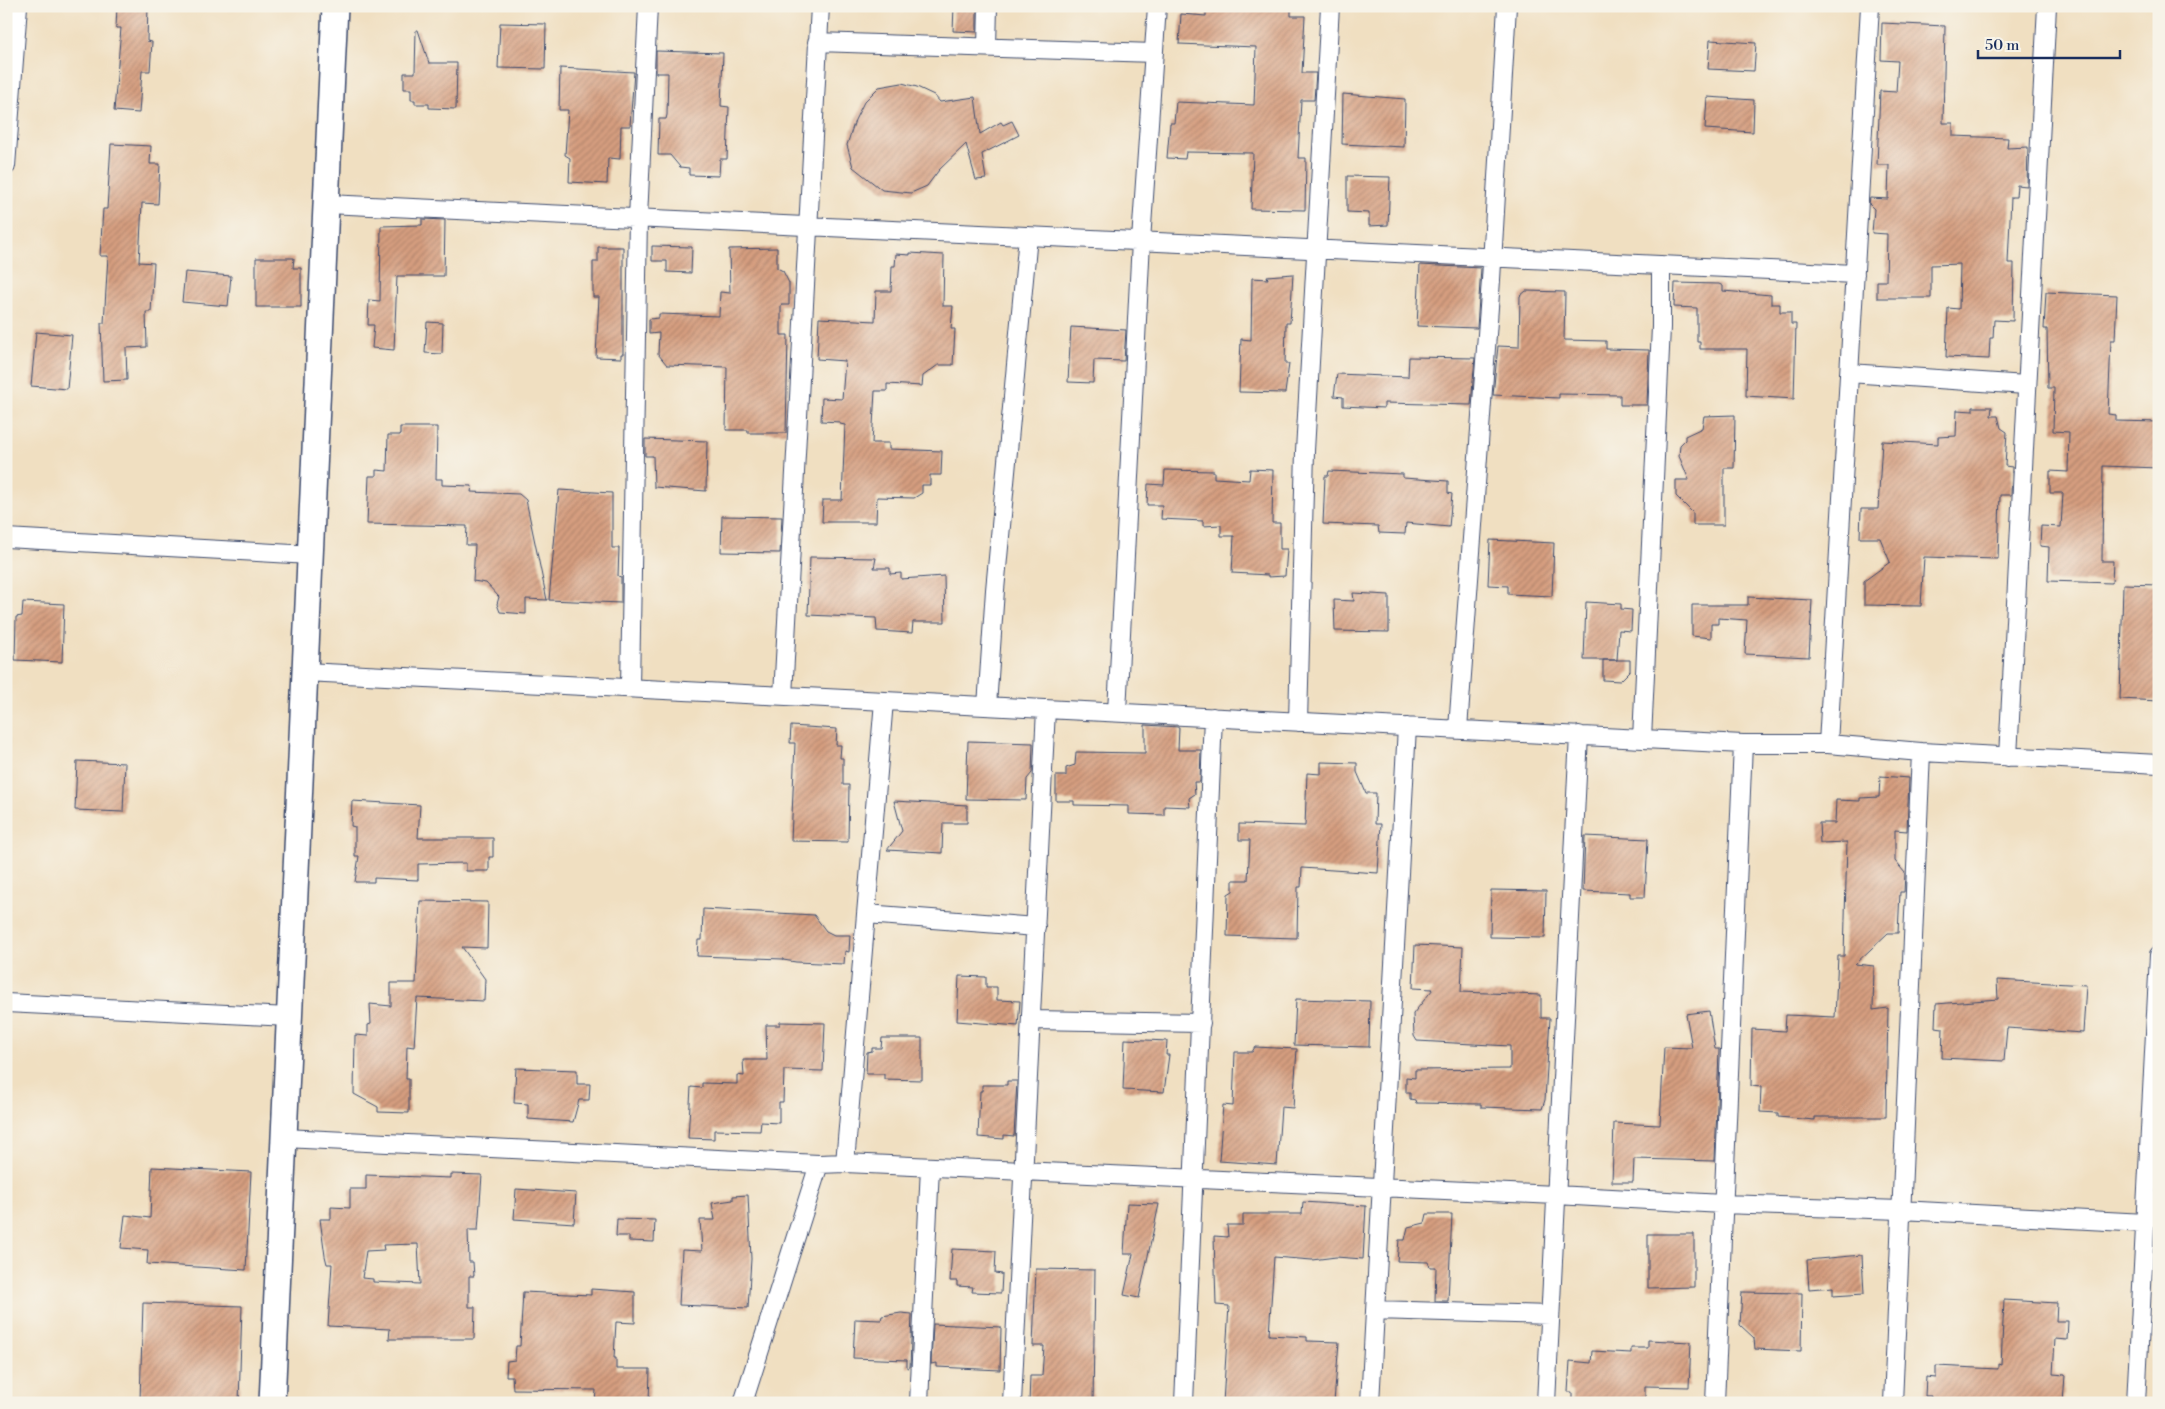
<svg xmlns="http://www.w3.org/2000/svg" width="2165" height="1409" viewBox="0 0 2165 1409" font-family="'Libre Bodoni',serif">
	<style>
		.building { fill: url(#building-hatch); fill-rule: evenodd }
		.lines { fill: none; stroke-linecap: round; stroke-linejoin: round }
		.street-casing { stroke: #3b496d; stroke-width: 20 }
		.secondary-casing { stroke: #3b496d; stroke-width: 28 }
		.street { stroke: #fff; stroke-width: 18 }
		.secondary { stroke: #fff; stroke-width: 25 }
	</style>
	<defs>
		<pattern id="building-hatch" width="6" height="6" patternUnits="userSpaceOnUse" patternTransform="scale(1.25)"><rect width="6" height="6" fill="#d69e7f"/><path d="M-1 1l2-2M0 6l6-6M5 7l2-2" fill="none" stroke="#ad816b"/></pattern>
	</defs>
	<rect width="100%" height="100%" fill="#f7f3e8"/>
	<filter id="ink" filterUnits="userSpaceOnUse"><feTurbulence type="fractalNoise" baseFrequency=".02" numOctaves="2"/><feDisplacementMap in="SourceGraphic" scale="10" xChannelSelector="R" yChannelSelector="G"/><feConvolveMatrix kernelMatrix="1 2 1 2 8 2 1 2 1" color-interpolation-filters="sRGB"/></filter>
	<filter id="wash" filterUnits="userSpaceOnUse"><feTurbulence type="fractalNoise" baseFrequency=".0096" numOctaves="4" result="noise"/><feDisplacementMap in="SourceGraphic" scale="20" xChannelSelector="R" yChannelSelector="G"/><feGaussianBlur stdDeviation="1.12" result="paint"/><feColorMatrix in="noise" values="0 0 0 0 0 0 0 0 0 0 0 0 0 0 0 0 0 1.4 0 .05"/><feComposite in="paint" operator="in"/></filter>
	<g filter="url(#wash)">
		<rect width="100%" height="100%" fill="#f0dfc1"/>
		<g id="blocks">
			<path class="building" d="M117 6H148L147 41 152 42 150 71H142L139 113 114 111 121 28H116Z
				M954 6H977V32L953 31Z
				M1206 6H1291V16H1305L1302 73H1316L1314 100H1301L1298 158H1306L1305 210 1251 209 1253 153 1186 152 1185 159 1167 158 1170 123H1174L1176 102 1254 105 1256 47 1179 44 1181 14 1206 16Z
				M500 23 546 24 545 69 498 68Z
				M1882 23 1945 26 1943 123H1953V136L2008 138 2007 148 2028 147 2027 186 2017 185 2016 197H2011L2008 263H2014L2013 321 1994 320 1993 338H1990L1989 359 1946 357 1948 308 1959 309 1960 264 1931 265V298H1877V281H1886L1887 234 1872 233 1874 209 1869 204 1870 198 1888 199 1889 165H1877L1880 91 1896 92 1898 61 1881 60Z
				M416 30H418L429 63H457L456 109 429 108V104H415V100H411V89H404V73H415Z
				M1710 40 1756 43 1754 71 1708 69Z
				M656 51 723 53 721 106 729 107 727 159H720L719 176 689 175V168L680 167 670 155H658L659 119H666L667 115 668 73H656Z
				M560 68 634 72 630 126H621L620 159 608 158 607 184 569 182 570 158 565 155 568 110H559Z
				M902 83 917 87 934 95 940 102 975 97 980 134 1001 122 1003 125 1012 121 1019 135 982 154 986 179 976 180 966 144 939 170 927 186 911 193 882 190 853 167 847 145 855 120 864 102 879 87Z
				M1343 94 1405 99 1404 147 1342 144Z
				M1707 97 1754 100 1753 132 1705 129Z
				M111 144 151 146 150 164H160L158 204 142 203 139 262 154 263 151 312H146L147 347 126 348 127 380 103 381 101 323H104L108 256H100L103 209H107Z
				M1347 176 1390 177 1388 225 1369 226V213L1347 212Z
				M422 219 445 220 444 276H397L394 350 372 348 374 325H368L369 300 380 301 381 226 422 225Z
				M652 246 692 247 691 273 667 272V261H652Z
				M598 247H623V354H621V358L596 357 599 297H593V262H598Z
				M777 248V268L783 271 789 283V305H781V335H788L786 433H748V430H726L727 367 667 365 658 354 659 333 649 334V319L659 318V314L719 316 720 292 730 293 729 249Z
				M910 253 944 255 943 306H953L951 329H955L953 365H938L923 376 922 386 887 384V391H875L872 443H889V449L942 451 941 475H930V485H922V493L914 498 877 497 876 522H822L823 500H842L845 425 840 424V422L821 421 822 398 842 399 845 361 817 359 819 318 875 321 876 291H891L892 266H895L896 254 910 255Z
				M256 258H294L293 268H301V307H256Z
				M1420 265 1481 268 1477 328 1417 326Z
				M185 272 231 276 228 306 182 302Z
				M1293 274 1290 323H1286L1285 364H1289L1285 393 1239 392 1241 339 1251 340 1252 278 1268 279 1267 276Z
				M1675 283 1719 284 1723 286V291L1771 295V304H1780V312H1791V324H1796L1794 399 1746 396 1747 349H1700V342H1697V308L1674 307Z
				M1526 291 1565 292 1564 340 1606 341V349L1649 350 1647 405H1620V395L1559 394V398L1493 395 1498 346 1519 347 1520 296Z
				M2046 292 2117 295 2115 340H2111L2108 414 2116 415V421L2159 422V468L2103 466 2102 561H2113L2112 583 2048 581 2049 547 2040 546 2041 526 2061 527 2063 493H2050V471L2068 472 2069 432 2053 431 2054 388H2048L2047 329H2044Z
				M427 322 443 323 442 354 425 353Z
				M1071 327 1126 330 1124 361 1094 360 1093 383 1068 382Z
				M36 332 72 335 67 389 31 386Z
				M1409 357 1475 358 1471 405 1384 403V408L1343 406V397L1334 396 1337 374 1408 377Z
				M1973 407H1992L1991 416H1998L2001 428 2007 432 2005 466 2012 467 2011 495H2000L1998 559 1924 557 1921 606 1864 605V581L1890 562 1880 538H1860L1861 509H1878L1882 441 1938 444V437L1956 436 1957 410 1973 411Z
				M1735 415 1734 468H1724V525H1693V513L1676 496V480H1689L1679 456 1680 445 1685 440V436L1702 428 1704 416Z
				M400 427H437L436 479H442V485L472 486 471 492 519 494 526 500 547 600 526 599V614L500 612 497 604 499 597 486 583 473 581 475 545H466L467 526 367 524 369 476H376V470L387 471 388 435H400Z
				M645 439 707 441 706 491 654 487 653 456H645Z
				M1250 469 1273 470 1272 523H1280V549H1287L1285 576 1268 577V575L1232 573 1234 536H1221V525L1203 526V521L1161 519 1162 505H1147L1148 484 1164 485 1165 470 1214 471V478L1249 480Z
				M1329 471 1403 474V478L1448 481V493L1452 494 1449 527 1406 523 1405 534 1379 533 1378 526 1323 524 1325 476H1328Z
				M559 490 612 493V548H619L618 576 621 577V603L549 600Z
				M722 516 782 517 780 553 721 552Z
				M1490 540 1554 543 1552 596 1508 594V586L1488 585Z
				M810 557 876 558 874 568H890V574L901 573V579L944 576 945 622H913L912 633 877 631 876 618 808 615Z
				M2123 584 2159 585V701L2120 699Z
				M1353 593 1389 595V632L1335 631 1334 600 1354 601Z
				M1748 597 1812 600 1809 657 1745 654 1747 620 1718 618V624H1711V638L1692 636V605H1748Z
				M23 602 64 604 62 662 15 660 16 617 22 616Z
				M1586 602 1621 604V609L1632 610 1631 631 1619 630 1617 660H1584Z
				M1603 660H1630V671L1620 681 1603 680Z
				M1145 725 1179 727 1178 750H1201L1200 782H1194L1195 794 1189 798 1190 807 1164 806V815L1129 814V806L1074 805V801H1056V776H1066V768L1075 765 1076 752 1145 753Z
				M791 726 837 729 836 745H841L840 758H843V785H849L848 842 791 841 795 743H790Z
				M968 741 1033 743 1032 773 1027 779 1026 800 966 799Z
				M77 761 125 763 123 812 75 810Z
				M1321 762 1357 763V772L1366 793H1376L1375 824H1381L1378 873 1302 868 1301 887H1298L1297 938 1227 936 1228 894 1233 891V880H1248L1250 840H1239V824L1305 826 1307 773 1321 774Z
				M1880 776 1909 778 1907 831 1895 830V861L1905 873 1904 892H1900L1898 933H1888L1855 964 1874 966 1873 1010 1888 1008 1886 1117H1815V1120L1778 1117V1113L1760 1112 1761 1087 1751 1086 1752 1029 1785 1031 1786 1015 1835 1017 1838 956H1844L1847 842 1820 843 1819 823H1835L1836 800 1860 801V798L1879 797Z
				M352 801 420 805 418 838H493V857H489V871H466V863L418 864V880L374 878V882H355L359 856H355V827L351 826Z
				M894 801 967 805V823H943L942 853 887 850 902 831Z
				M1585 836 1648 839 1645 897H1630V893L1583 891Z
				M1491 890 1546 891 1545 938 1490 937Z
				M420 901 488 902 487 948 462 947 485 979 484 1001 417 998 414 1047 407 1046 406 1079H409V1113L378 1112V1107L354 1094 355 1035 368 1036V1025L371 1024 370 1004 391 1006V983H416Z
				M703 909 814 915 826 931 834 935H850L849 952 845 951 844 964 796 962 783 960V959L697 956 698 940H702Z
				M1415 945 1463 947 1461 992 1541 995V1018H1550L1545 1100 1542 1109 1481 1107V1104L1416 1103 1415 1100 1410 1099V1093H1406V1077L1415 1078V1070L1510 1069V1046L1417 1041 1414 1036 1413 1014 1433 989 1413 988Z
				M959 976 986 977V987H997V1000L1020 1001 1018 1026 957 1021Z
				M1997 980 2086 985 2083 1033 2007 1028 2004 1061 1942 1058 1943 1028 1935 1027 1936 1004 1998 999Z
				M1296 999 1370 1001 1369 1047 1294 1045Z
				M1709 1011 1715 1049H1719L1715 1161 1634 1159 1633 1182H1612L1614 1123 1660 1125 1664 1047 1692 1048 1686 1014Z
				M780 1022 825 1023 823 1071 784 1070 783 1102H779V1123L761 1122 760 1131 714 1130V1139L688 1138 691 1087 702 1088V1083L737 1084V1075L744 1076 743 1060H767L766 1025H780Z
				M882 1038H922V1080L884 1079V1074H866L867 1052 872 1051V1048H881Z
				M1125 1039 1167 1041 1166 1055H1169L1164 1092 1123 1090Z
				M1255 1047 1297 1049 1293 1108 1281 1107 1277 1165 1219 1161 1223 1105 1233 1106 1235 1052H1252Z
				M516 1068 577 1070V1084H590L589 1100H579L573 1122 528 1119V1104L514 1103Z
				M1007 1081H1017L1014 1136 1004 1135V1139L978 1137 980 1091H982V1085H1007Z
				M152 1167 251 1172 246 1270 147 1264 148 1250 121 1248 125 1215 150 1218Z
				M451 1174 482 1175 478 1230H468L469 1262H473L474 1276H469V1307H475L474 1339H389L390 1329 328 1326 332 1264H327L325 1256 320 1219H331V1207L350 1208V1189H366V1175L451 1178ZM418 1244 420 1284 373 1282V1279L362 1278 366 1251 384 1250 383 1245Z
				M516 1189 576 1193 574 1223 514 1219Z
				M748 1195 751 1259 748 1308 679 1305 682 1250 702 1251 700 1220H715L712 1203 733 1200V1196Z
				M1303 1202 1366 1206 1363 1259 1336 1257 1312 1260 1274 1257 1269 1335 1307 1337V1341L1339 1342 1334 1402 1223 1403 1229 1306 1216 1305 1214 1236 1228 1237 1227 1225H1243V1214H1302Z
				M1127 1203 1159 1204 1139 1298 1124 1295 1133 1254H1124Z
				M1427 1214H1452L1448 1301H1435L1436 1267H1430L1428 1262 1397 1261 1399 1240H1405L1408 1227 1425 1223Z
				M617 1219 655 1220 654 1242 629 1241V1236H616Z
				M1648 1234H1694V1287L1648 1288Z
				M952 1249 996 1251 995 1273 1002 1274 1001 1293 972 1292 973 1287 957 1286V1281H950Z
				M1862 1255 1864 1294 1833 1296V1287L1809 1289 1807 1260Z
				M1036 1269 1095 1270 1093 1403H1029L1030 1376H1042L1044 1346H1033Z
				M591 1289 635 1292V1323L616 1322 614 1358H616V1369H650L649 1403H595L596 1390 513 1389 512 1376H506L507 1361 515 1360 516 1346H520L523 1292 591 1295Z
				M1742 1292 1802 1293 1801 1351 1755 1349 1754 1338 1740 1325Z
				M2004 1300 2057 1303 2056 1321H2068L2067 1340 2055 1339 2053 1374 2065 1375 2063 1403H1930L1931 1396H1925L1926 1377 1936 1378V1366L1998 1369V1364L2001 1365Z
				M143 1303 242 1306 239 1403 140 1400Z
				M901 1313 912 1314 910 1367 907 1368V1360L853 1358 855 1319 881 1320 882 1316Z
				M933 1324 1001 1327 1000 1370 937 1367V1363L931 1364Z
				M1648 1340 1691 1342 1689 1387 1645 1386V1403H1572V1392H1568L1570 1361 1591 1363 1592 1351 1631 1353V1348H1648Z"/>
		</g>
	</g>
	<g filter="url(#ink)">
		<use href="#blocks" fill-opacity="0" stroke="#3b496d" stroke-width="1"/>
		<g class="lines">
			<defs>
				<path id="street" d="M817 42 1154 53
					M987 47 988 6
					M6 166 18 6
					M327 204 1855 274
					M1849 373 2026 385
					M6 538 310 555
					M305 672 1743 744H1828L1921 752 2159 764
					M630 688 638 218 648 6
					M783 696 820 6
					M987 706 995 590 1028 236
					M1117 712 1141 241 1157 6
					M1298 722 1305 451 1330 6
					M1458 729 1491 280 1507 6
					M1642 739 1661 327V265
					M1828 744 1870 6
					M2008 757 2047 6
					M866 914 1036 927
					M6 1003 289 1017
					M1032 1020 1201 1023
					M284 1138 819 1164 845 1163 1556 1195 1723 1204 1901 1210 2145 1223
					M845 1163 884 701
					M1375 1310 1550 1315
					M743 1403 819 1164
					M919 1403 930 1167
					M1012 1403 1046 709
					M1184 1403 1213 717
					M1370 1403 1407 727
					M1546 1403 1579 735
					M1715 1403 1743 744
					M1893 1403 1921 752
					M2136 1403 2159 955"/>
				<path id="secondary" d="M272 1403 335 6"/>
			</defs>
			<use href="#street" class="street-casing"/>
			<use href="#secondary" class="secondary-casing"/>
			<use href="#street" class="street"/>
			<use href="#secondary" class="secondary"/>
		</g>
	</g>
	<rect width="2165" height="1409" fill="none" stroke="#f7f3e8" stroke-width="25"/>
	<path d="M1978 50v8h142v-8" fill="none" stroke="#1b2f5e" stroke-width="2.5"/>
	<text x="1985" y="50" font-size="15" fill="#1b2f5e" stroke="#f7f3e8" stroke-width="4" paint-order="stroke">50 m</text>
</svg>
